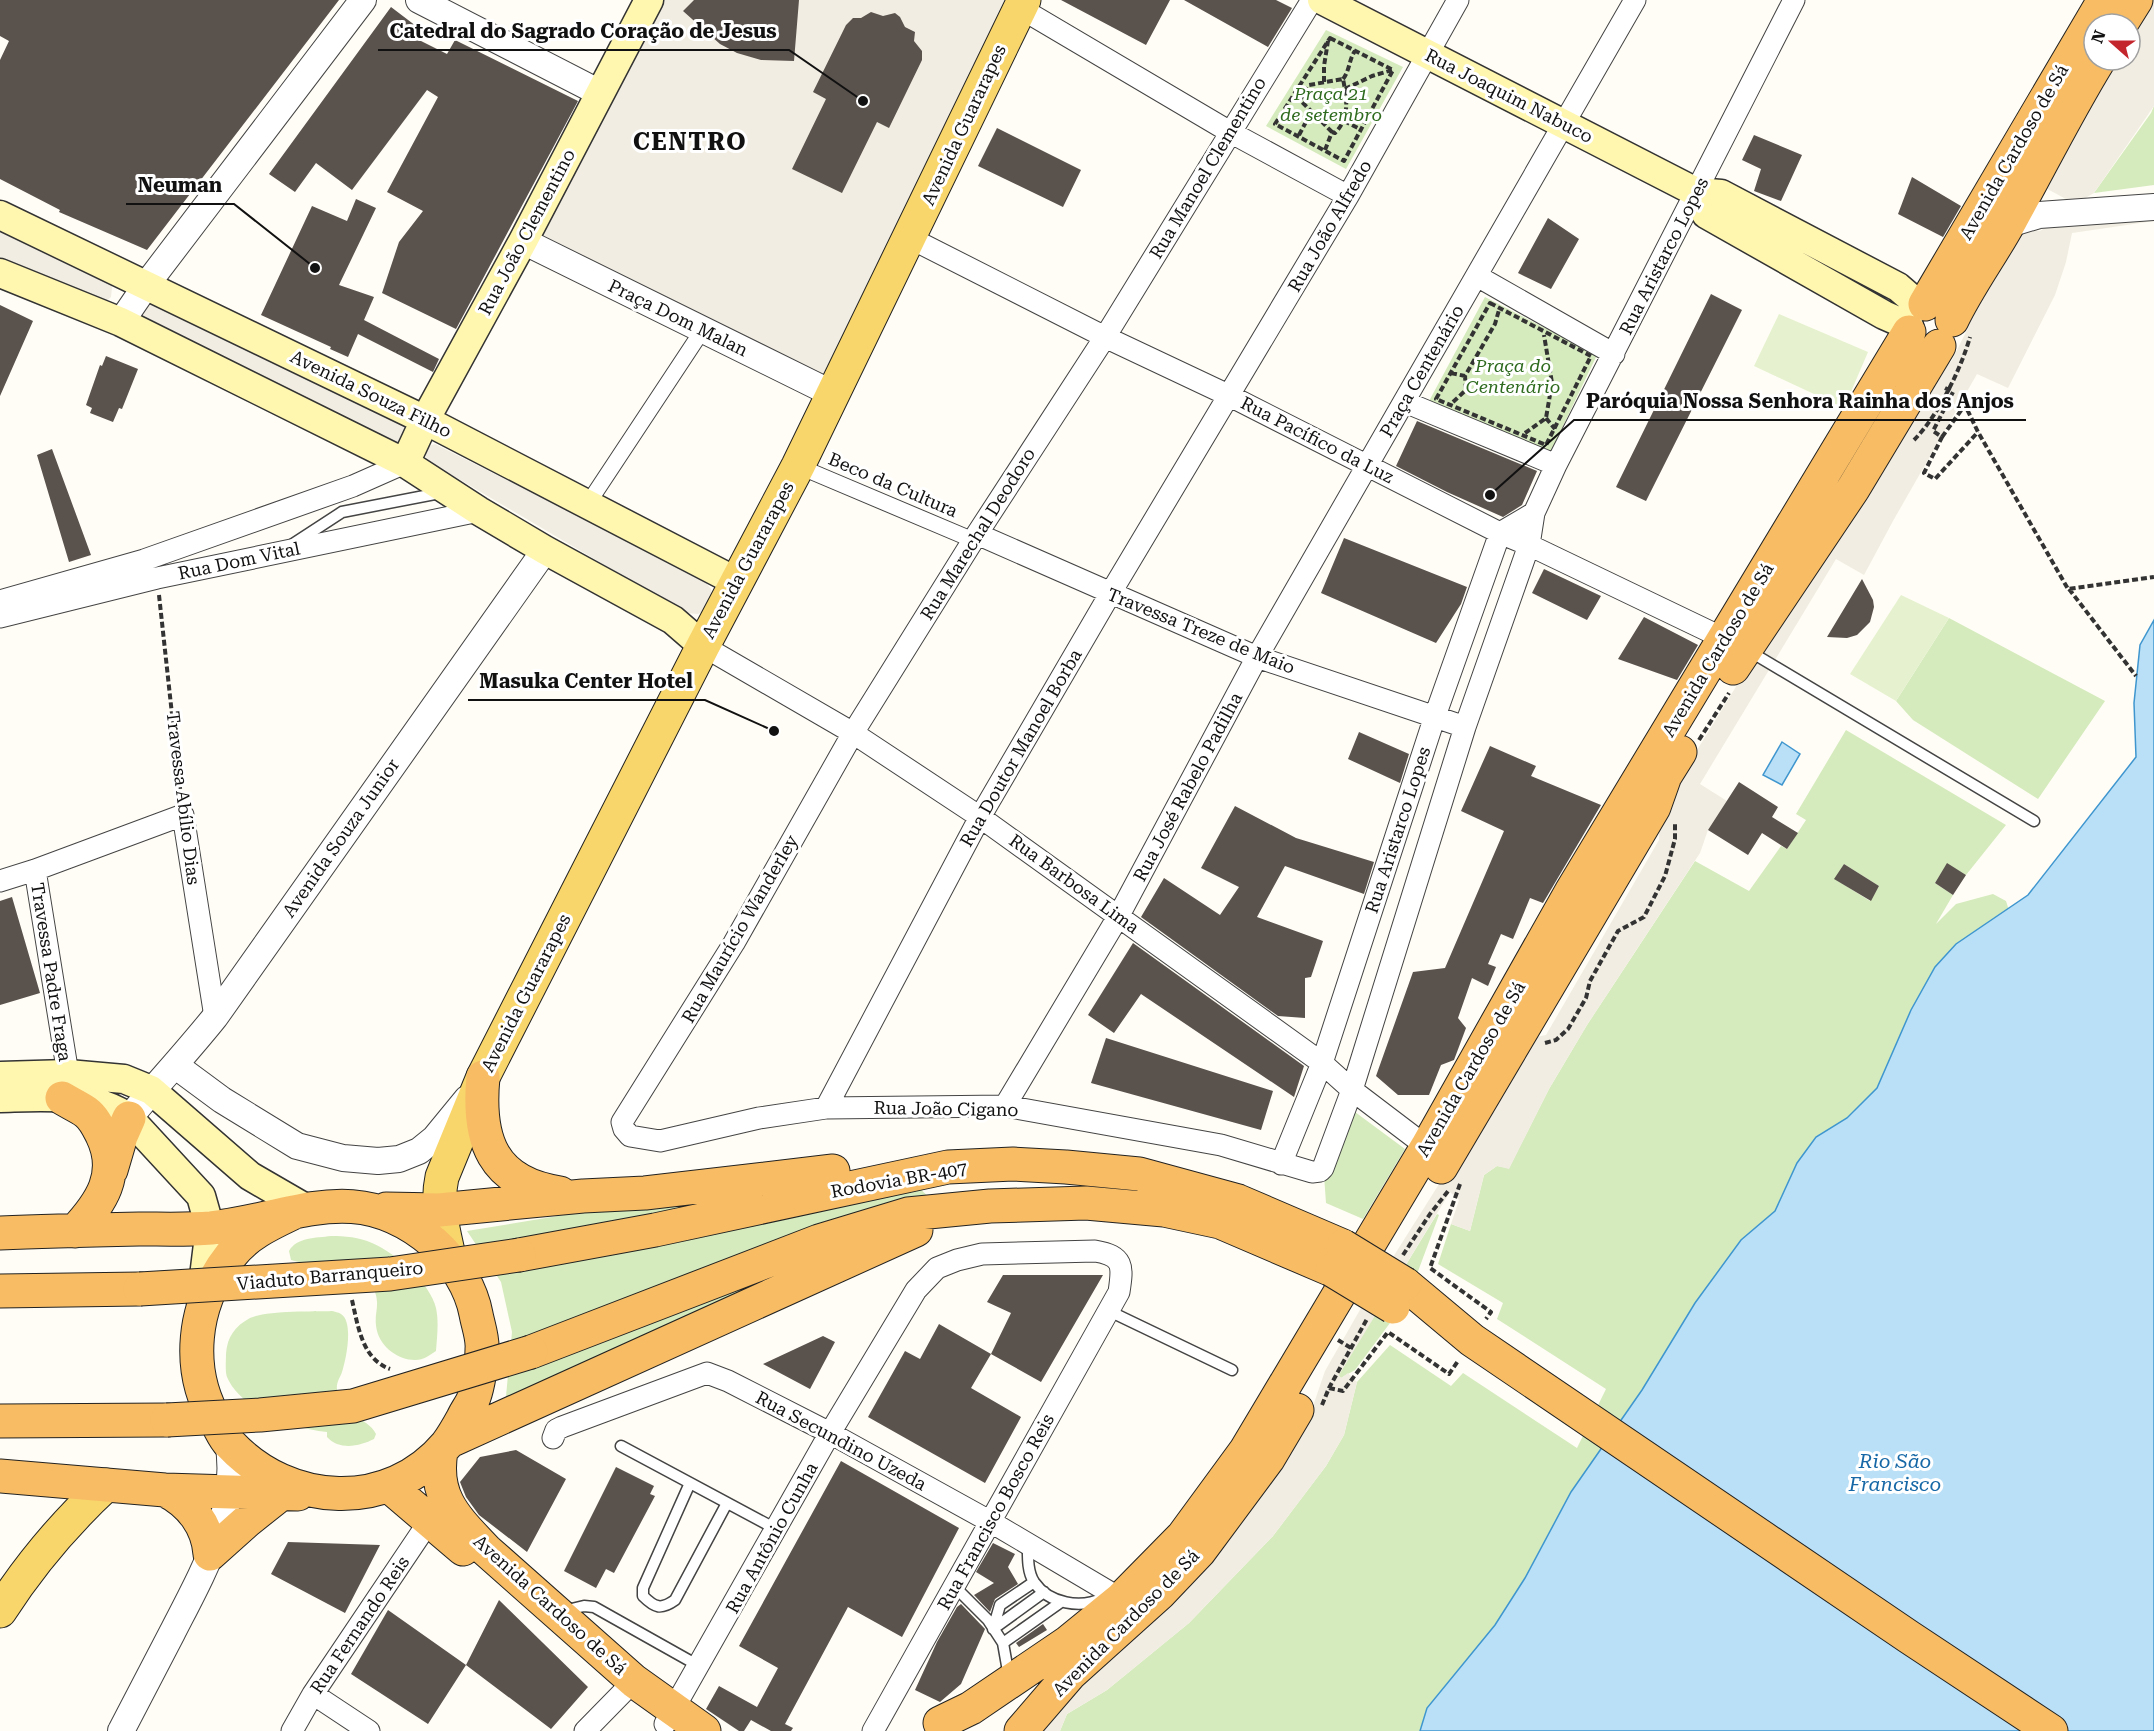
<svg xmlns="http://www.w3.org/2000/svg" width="2154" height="1731" viewBox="0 0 2154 1731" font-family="'Roboto Serif',serif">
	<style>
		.green { fill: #d5ebbd; fill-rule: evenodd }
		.pitch { fill: #e6f2cf }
		.plaza { fill: #f1ede2 }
		.water { fill: #b9e0f7; stroke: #3f96cf; stroke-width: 1.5 }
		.building { fill: #5a524d }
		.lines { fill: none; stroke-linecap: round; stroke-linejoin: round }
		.service-casing { stroke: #444; stroke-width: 13 }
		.pedestrian-casing { stroke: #444; stroke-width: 17 }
		.minor-casing { stroke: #444; stroke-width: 23 }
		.tertiary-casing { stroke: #444; stroke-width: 28 }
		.secondary-casing { stroke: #333; stroke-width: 31 }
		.primary-casing { stroke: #222; stroke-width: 35 }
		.trunk-casing { stroke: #222; stroke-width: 35 }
		.path { stroke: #333; stroke-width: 4; stroke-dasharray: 6 3; stroke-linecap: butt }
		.service { stroke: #fff; stroke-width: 10 }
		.pedestrian { stroke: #fff; stroke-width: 15 }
		.minor { stroke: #fff; stroke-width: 21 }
		.tertiary { stroke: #fff; stroke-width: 26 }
		.secondary { stroke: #fff6b0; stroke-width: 28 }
		.primary { stroke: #f9d66b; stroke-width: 33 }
		.trunk { stroke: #f7bc64; stroke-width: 33 }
		.trunk-bridge-casing { stroke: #222; stroke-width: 35; stroke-linecap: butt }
		.trunk-bridge { stroke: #f7bc64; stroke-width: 33 }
		.labels { text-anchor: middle; stroke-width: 6; stroke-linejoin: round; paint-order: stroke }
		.park-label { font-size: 18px; font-style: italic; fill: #2f6b1f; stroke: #fff }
		.street-label { font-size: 18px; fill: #111; stroke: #fff }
		.water-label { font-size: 20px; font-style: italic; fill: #1768a6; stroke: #fff }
		.district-label { font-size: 24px; font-weight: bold; letter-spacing: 1.5px; fill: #111; stroke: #fff }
		.leader { fill: none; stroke: #111; stroke-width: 2 }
		.callout-dot { fill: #111; stroke: #fff; stroke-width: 2 }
		.callout-label { font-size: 20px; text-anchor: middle; font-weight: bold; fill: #111; stroke: #fff; stroke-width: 6; stroke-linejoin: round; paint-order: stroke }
	</style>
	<rect width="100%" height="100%" fill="#fffdf5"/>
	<path class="green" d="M1326 30 1403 67 1346 169 1266 126Z
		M2154 106V185L2094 193 2151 113Z
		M1485 297 1597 355 1549 455 1428 403Z
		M1949 618 2105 701 2038 799 1913 720 1896 701Z
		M1846 730 2006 825 1966 875 1947 864 1935 883 1953 895 1936 924 1956 904 1993 894 2006 901 2012 920 1547 1731H1060L1067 1714 1107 1690 1189 1623 1273 1536 1326 1466 1344 1435 1357 1382 1390 1345 1451 1386 1463 1373 1577 1448 1606 1389 1497 1319 1503 1303 1438 1264 1451 1224 1470 1231 1484 1175 1497 1166 1509 1168 1549 1089 1587 1025 1695 861 1749 891 1781 846 1787 849 1806 820 1796 814ZM1844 864 1879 886 1870 901 1835 879Z
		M1351 1109 1405 1149 1363 1219 1326 1203 1324 1175Z
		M901 1170 946 1214 505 1407 512 1332 501 1282 467 1231 630 1204Z
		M1437 1214 1439 1215 1417 1274 1404 1268Z
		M331 1236C345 1236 359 1237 372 1243 396 1253 430 1283 436 1308 439 1322 437 1337 436 1351 430 1355 424 1360 415 1360 398 1360 381 1347 377 1331 372 1310 384 1306 370 1281L291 1260 289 1251C297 1237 316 1238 331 1236Z
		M332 1311C335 1312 338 1312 341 1314 354 1322 346 1360 342 1372 340 1378 336 1382 337 1390 342 1418 367 1416 376 1434L374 1439C360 1446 340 1451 327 1437V1432C294 1429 241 1410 227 1377 225 1371 226 1361 226 1354 227 1337 235 1326 250 1318 269 1310 310 1312 332 1311Z
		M1375 1314 1390 1323 1355 1370 1341 1378 1338 1376Z"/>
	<path class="pitch" d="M1779 314 1868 352 1844 408 1754 366Z
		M1901 595 1949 618 1896 701 1850 674Z"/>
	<path class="plaza" d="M661 0H1011L829 380 537 235Z
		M2152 0H2154V106L2094 193 2075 204 2042 186 2116 60H2130V37Z
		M2154 211V221L2072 233 2066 262 2055 295 2008 388 1977 374 1893 521 1864 575 1836 559 1700 784 1727 801 1708 830 1700 853 1587 1025 1549 1089 1509 1169 1497 1166 1484 1175 1470 1231 1451 1224 1459 1200 1450 1192 1339 1375 1341 1378 1348 1373 1357 1382 1344 1435 1326 1466 1273 1536 1189 1623 1107 1690 1067 1714 1060 1731H1031L1268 1468 1287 1461 1311 1412 1325 1371 1361 1308 1451 1165 1469 1154 1485 1108 1527 1039 1546 1035 1659 840V821L1675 786 1834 527 1946 364 1951 362 1970 324 1967 309 2024 228 2040 231 2051 224Z
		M0 227 111 282 112 287 111 297 103 304 0 265Z
		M151 299 411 425 400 448 139 318Z
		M435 444 703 579 711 589 712 595 704 611 698 614 686 613 430 462 426 457V451L429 446Z"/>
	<path class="water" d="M2154 620V1731H1420L1427 1708 1495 1625 1525 1578 1571 1492 1642 1390 1695 1303 1741 1240 1775 1211 1797 1163 1816 1137 1847 1118 1877 1088 1911 1010 1935 967 1956 944 2028 895 2136 757 2134 703 2140 645Z
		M1782 742 1800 754 1782 785 1763 775Z"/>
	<path class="building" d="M0 0H339L147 250 59 212 60 210 0 179V60L9 41 0 36Z
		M694 0H799L794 61 761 60 737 53 720 44 683 11Z
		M1061 0H1170L1146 45Z
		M1184 0H1276L1292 8 1268 47Z
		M391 7 416 26 409 35 447 54 455 40 578 101 456 329 382 293 399 242 423 211 387 192 438 97 427 90 352 190 316 163 295 192 269 174Z
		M871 12 883 16 895 13 900 17 905 27 915 32 914 41 922 51V60L889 128 877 122 842 193 792 169 826 99 813 92 846 25 853 18H861Z
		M997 128 1081 170 1063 207 978 166Z
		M1754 135 1802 155 1781 201 1754 191 1761 169 1742 160Z
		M1912 177 1961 206 1943 237 1898 214Z
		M356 199 376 208 339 285 374 297 364 320 439 359 433 372 358 334 348 357 330 349 331 347 261 315 312 206 347 221Z
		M1548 218 1579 239 1551 289 1518 273Z
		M1711 294 1742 310 1646 501 1616 487Z
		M0 305 33 321 0 396Z
		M106 356 138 369 122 409 119 408 113 422 90 413 92 408 86 405 100 365 102 366Z
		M1417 421 1537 471 1522 505 1503 517 1447 492 1396 466Z
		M52 449 91 555 69 562 37 455Z
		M1344 538 1467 587 1461 604 1436 643 1321 593Z
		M1544 569 1601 596 1587 620 1532 593Z
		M1862 579 1873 600 1874 607 1870 622 1857 635 1847 638 1827 637Z
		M1644 617 1698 645 1677 680 1618 659Z
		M1359 732 1409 754 1400 783 1348 759Z
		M1490 746 1536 766 1531 776 1601 805 1543 903 1530 898 1513 939 1501 934 1488 964 1496 967 1488 986 1472 978 1458 1018 1466 1028 1454 1060 1441 1065 1429 1095H1398L1376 1076 1413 972 1445 968 1504 831 1461 811Z
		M1739 782 1778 807 1772 817 1798 833 1787 849 1762 833 1748 855 1708 830Z
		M1235 806 1296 838 1374 862 1364 894 1285 866 1257 917 1323 941 1311 977 1305 978V1018L1278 1016 1141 917 1164 878 1220 915 1239 887 1201 868Z
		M1947 863 1966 875 1953 895 1935 883Z
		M1844 864 1879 886 1871 901 1834 879Z
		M12 897 40 993 0 1005V901Z
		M1133 943 1304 1066 1294 1097 1141 994 1114 1033 1088 1015Z
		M1106 1038 1273 1091 1261 1130 1091 1083Z
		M1003 1275H1103L1041 1382 991 1354 1011 1313 987 1302Z
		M939 1324 991 1354 971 1388 1021 1417 985 1483 868 1417 905 1351 920 1359Z
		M823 1336 835 1342 810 1389 763 1364Z
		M516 1450 566 1479 527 1552 479 1515 466 1497 460 1482 480 1457Z
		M841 1461 959 1528 902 1637 848 1607 785 1724 793 1728 791 1731H771L751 1720 744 1731H739L706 1709 719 1686 757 1707 778 1668 739 1646Z
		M616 1467 654 1486 650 1494 655 1496 614 1573 606 1569 596 1588 564 1571Z
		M288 1542 380 1545 345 1613 271 1574Z
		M993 1543 1015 1554 1008 1567 1018 1584 995 1599 990 1612 974 1595 994 1583 976 1572Z
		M499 1600 588 1687 551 1729 466 1665Z
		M961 1604 985 1629 961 1684 940 1702 915 1690 937 1642 957 1607Z
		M388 1610 466 1665 428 1724 351 1674Z
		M1043 1624 1047 1630 1019 1647 1016 1643Z"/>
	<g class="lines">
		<defs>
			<path id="service" d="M293 544 342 512 440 493
				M1749 651 2034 821
				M1109 1311 1232 1370
				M621 1446 776 1529
				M690 1483 643 1588V1596C655 1608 661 1610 675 1600L727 1503
				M1028 1544C1028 1556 1027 1571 1034 1582 1049 1604 1081 1609 1103 1598
				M954 1586 988 1620 1003 1643 1009 1677
				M563 1611 584 1606 594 1607 699 1666
				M993 1629 1000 1605 1034 1582
				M993 1629 1044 1592
				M1003 1643 1061 1602"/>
			<path id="pedestrian" d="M798 466 973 540
				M587 505 702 331"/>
			<path id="minor" d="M1312 0 1105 337 977 534 853 733 734 943 622 1122 624 1129 630 1136 660 1141 759 1118 826 1108 1005 1106 1221 1145 1312 1172 1320 1171 1323 1168 1352 1090 1465 727 1529 545 1534 513 1556 465 1794 0
				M1020 8 1230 132 1348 196
				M910 238 1105 337 1230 396 1500 533 1529 545 1725 639
				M1477 276 1614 354
				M1405 402 1556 465
				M977 534 1257 657 1465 727
				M0 601 144 560 353 486 405 463
				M0 617 157 578 479 511
				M703 646 853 733 980 817 1322 1063 1352 1090 1427 1147
				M35 870 68 1074
				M0 881 35 870 183 815 215 1017
				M1005 1106 1118 917 1257 657 1635 0
				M826 1108 980 817 1110 594 1348 196 1458 0
				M1281 1164 1322 1063 1435 716 1500 533 1534 513
				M553 1438 556 1430 562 1427 707 1373 728 1381 830 1433 991 1522 1121 1599
				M313 1694 369 1731
				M665 1724 830 1433 916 1290 937 1268 957 1260 982 1254 1095 1251C1124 1256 1123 1266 1119 1292L873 1731
				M292 1731 313 1694 430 1520
				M585 1731 634 1681"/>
			<path id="tertiary" d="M419 0 600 93
				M2009 224 2039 215 2154 207
				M523 241 833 394
				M121 322 147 284 363 0
				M176 1066 222 1100 297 1146 343 1158 378 1161 399 1159 419 1151 435 1138 467 1099
				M129 1118C157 1084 187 1052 215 1017L545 550
				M121 1731C138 1698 155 1665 172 1633 201 1576 241 1508 228 1442"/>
			<path id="secondary" d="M1322 0 1696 192 1721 194 1898 287 1920 306
				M1696 192 1706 214 1884 315 1909 326
				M0 215 425 420 737 582
				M0 273 121 322 405 463 479 511 545 550 673 620 703 646
				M405 463 425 420 523 241 649 0
				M0 1076 68 1074 124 1079 151 1090 250 1176 307 1209
				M0 1098C42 1097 94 1092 129 1118L201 1196 210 1228 201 1301"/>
			<path id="primary" d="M449 1256C443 1229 436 1205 442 1177L483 1077 703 646 798 466 1024 0
				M0 1611C29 1566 66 1522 106 1485"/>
			<path id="trunk" d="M2121 24 2136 0
				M1925 304 2104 0
				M1952 320C1969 285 1992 254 2010 221 2040 167 2067 112 2099 60
				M1733 668 1853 489 1939 346
				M483 1077C477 1140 492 1183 560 1193
				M62 1098C70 1103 79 1107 86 1112 94 1118 98 1127 102 1135 121 1174 101 1203 75 1231
				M1441 1167 1654 807 1665 776 1680 752
				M111 1170 121 1136 129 1118
				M386 1209 439 1210 583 1196 645 1193 833 1171
				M0 1233C46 1231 92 1230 139 1229 162 1229 187 1230 211 1228 297 1218 357 1177 434 1243 454 1261 471 1287 476 1314 478 1325 483 1338 482 1349 482 1362 478 1386 474 1397 472 1404 466 1411 463 1418 458 1427 453 1436 447 1444 389 1513 289 1507 230 1444 224 1438 221 1430 217 1423 185 1370 192 1304 231 1255 247 1234 272 1223 295 1212
				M519 1255 655 1230 948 1167 1013 1164 1066 1167 1139 1174 1238 1201 1343 1246
				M1405 1284 1472 1340 1909 1637 2051 1731
				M0 1291 140 1289
				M531 1352 819 1241 908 1214 990 1206 1086 1203 1164 1210 1220 1222 1332 1270
				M0 1421 167 1420
				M450 1441 916 1230
				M441 1451C433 1498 456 1518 486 1550L634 1681 704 1731
				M0 1476 165 1490 298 1494
				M389 1486 463 1549
				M165 1490C191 1503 208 1526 210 1554
				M210 1554 248 1520 282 1493
				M940 1723 971 1708 1067 1643 1121 1599 1183 1536 1246 1450 1427 1147 1571 892 1909 332
				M1021 1731 1070 1674 1160 1593 1199 1552 1268 1459 1297 1410"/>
		</defs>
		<use href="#service" class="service-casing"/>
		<use href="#pedestrian" class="pedestrian-casing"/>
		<use href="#minor" class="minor-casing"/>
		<use href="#tertiary" class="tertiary-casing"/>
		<use href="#secondary" class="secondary-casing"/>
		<use href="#primary" class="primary-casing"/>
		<use href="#trunk" class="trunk-casing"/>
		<path class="path" d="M1330 38 1393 70 1344 161 1275 124Z
			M2130 55 2136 45
			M1343 79C1350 70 1349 59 1355 51
			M1324 82V66L1328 41
			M1345 89 1372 76 1392 70
			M1344 121 1362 130
			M1299 135 1307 120 1313 114
			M1325 150 1332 132 1335 133C1350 118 1347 99 1343 79L1309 85 1300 100 1332 132
			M1490 303 1591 356 1546 445 1436 399Z
			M1451 373 1465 376
			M1945 388 1953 392 1933 431 1942 437 1924 473 1935 479 1978 432
			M1453 402 1466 390 1465 376 1495 324 1499 310
			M1546 418 1555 429
			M1525 433 1546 418 1552 383 1544 335
			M1942 437 1965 405 1978 432 2068 589 2154 577
			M1914 440C1938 416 1961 369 1970 337
			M2069 589 2136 676
			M159 595 181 797
			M1699 740 1729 693
			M1545 1043 1556 1040 1568 1029 1586 998 1590 981 1618 931 1644 917 1665 876 1675 839V823
			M1460 1184 1430 1268 1491 1312 1486 1319
			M1403 1255 1430 1214 1449 1190
			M352 1300C358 1326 362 1359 390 1369
			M1338 1340 1351 1348
			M1329 1388 1343 1391 1388 1332 1449 1374 1458 1361
			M1322 1405 1329 1388 1367 1319"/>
		<use href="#service" class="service"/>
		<use href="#pedestrian" class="pedestrian"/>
		<use href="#minor" class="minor"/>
		<use href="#tertiary" class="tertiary"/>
		<use href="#secondary" class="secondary"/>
		<use href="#primary" class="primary"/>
		<use href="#trunk" class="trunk"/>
		<defs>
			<path id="trunk-bridge" d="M1343 1246 1405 1284
				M1332 1270 1393 1307
				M140 1289 390 1274 519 1255
				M167 1420 260 1415 353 1406 531 1352"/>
		</defs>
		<use href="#trunk-bridge" class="trunk-bridge-casing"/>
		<use href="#trunk-bridge" class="trunk-bridge"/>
	</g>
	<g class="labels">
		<g class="park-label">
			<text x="1331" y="100">Praça 21<tspan x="1331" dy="21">de setembro</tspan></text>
			<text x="1513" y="372">Praça do<tspan x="1513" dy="21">Centenário</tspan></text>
		</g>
		<g class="street-label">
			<text transform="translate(1509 96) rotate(27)" y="6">Rua Joaquim Nabuco</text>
			<text transform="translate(964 125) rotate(-65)" y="6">Avenida Guararapes</text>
			<text transform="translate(2014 152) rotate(-60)" y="6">Avenida Cardoso de Sá</text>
			<text transform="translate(1208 168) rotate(-59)" y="6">Rua Manoel Clementino</text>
			<text transform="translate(1330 226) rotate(-60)" y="6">Rua João Alfredo</text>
			<text transform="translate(527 232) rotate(-62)" y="6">Rua João Clementino</text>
			<text transform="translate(1664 256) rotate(-63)" y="6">Rua Aristarco Lopes</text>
			<text transform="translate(678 318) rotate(26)" y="6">Praça Dom Malan</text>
			<text transform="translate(1422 371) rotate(-60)" y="6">Praça Centenário</text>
			<text transform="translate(371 394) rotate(26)" y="6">Avenida Souza Filho</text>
			<text transform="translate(1317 440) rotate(27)" y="6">Rua Pacífico da Luz</text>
			<text transform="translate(893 485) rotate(23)" y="6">Beco da Cultura</text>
			<text transform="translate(978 534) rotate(-58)" y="6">Rua Marechal Deodoro</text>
			<text transform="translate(748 560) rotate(-62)" y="6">Avenida Guararapes</text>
			<text transform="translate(239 561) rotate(-12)" y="6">Rua Dom Vital</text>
			<text transform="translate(1201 631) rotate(22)" y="6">Travessa Treze de Maio</text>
			<text transform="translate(1718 650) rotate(-59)" y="6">Avenida Cardoso de Sá</text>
			<text transform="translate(1021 748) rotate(-60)" y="6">Rua Doutor Manoel Borba</text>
			<text transform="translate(1188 787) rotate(-62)" y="6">Rua José Rabelo Padilha</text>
			<text transform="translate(183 798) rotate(83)" y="6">Travessa Abílio Dias</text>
			<text transform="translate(1398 830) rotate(-72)" y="6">Rua Aristarco Lopes</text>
			<text transform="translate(341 838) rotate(-55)" y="6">Avenida Souza Junior</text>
			<text transform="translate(1074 884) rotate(36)" y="6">Rua Barbosa Lima</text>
			<text transform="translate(740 929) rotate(-60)" y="6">Rua Maurício Wanderley</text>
			<text transform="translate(51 972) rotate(81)" y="6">Travessa Padre Fraga</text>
			<text transform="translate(526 993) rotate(-63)" y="6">Avenida Guararapes</text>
			<text transform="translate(1471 1069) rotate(-60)" y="6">Avenida Cardoso de Sá</text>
			<text transform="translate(946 1109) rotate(1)" y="6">Rua João Cigano</text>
			<text transform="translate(899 1180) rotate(-10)" y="6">Rodovia BR-407</text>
			<text transform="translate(330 1276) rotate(-5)" y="6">Viaduto Barranqueiro</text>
			<text transform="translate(841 1441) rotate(28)" y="6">Rua Secundino Uzeda</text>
			<text transform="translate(996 1512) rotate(-61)" y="6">Rua Francisco Bosco Reis</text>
			<text transform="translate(772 1538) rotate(-61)" y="6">Rua Antônio Cunha</text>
			<text transform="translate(550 1605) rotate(42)" y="6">Avenida Cardoso de Sá</text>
			<text transform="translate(1126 1623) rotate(-45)" y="6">Avenida Cardoso de Sá</text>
			<text transform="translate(360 1625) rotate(-56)" y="6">Rua Fernando Reis</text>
		</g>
		<g class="water-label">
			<text x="1895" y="1468">Rio São<tspan x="1895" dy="23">Francisco</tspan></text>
		</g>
		<g class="district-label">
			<text x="690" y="150">CENTRO</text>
		</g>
	</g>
	<path class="leader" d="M863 101L789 50H378M315 268L234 204H126M1490 495L1574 420H2026M774 731L705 700H468"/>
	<g class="callout-dot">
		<circle cx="863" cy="101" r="6"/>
		<circle cx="315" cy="268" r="6"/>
		<circle cx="1490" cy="495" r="6"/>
		<circle cx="774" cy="731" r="6"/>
	</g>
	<g class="callout-label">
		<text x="583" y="38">Catedral do Sagrado Coração de Jesus</text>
		<text x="180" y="192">Neuman</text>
		<text x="1800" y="408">Paróquia Nossa Senhora Rainha dos Anjos</text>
		<text x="586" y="688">Masuka Center Hotel</text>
	</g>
	<g transform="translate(2112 42) rotate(291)"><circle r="28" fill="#ffffff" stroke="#a0a0a0" stroke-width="1.5"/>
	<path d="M0-4.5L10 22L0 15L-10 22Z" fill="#c4262e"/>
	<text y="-9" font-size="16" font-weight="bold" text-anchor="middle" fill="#111111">N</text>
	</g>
</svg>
